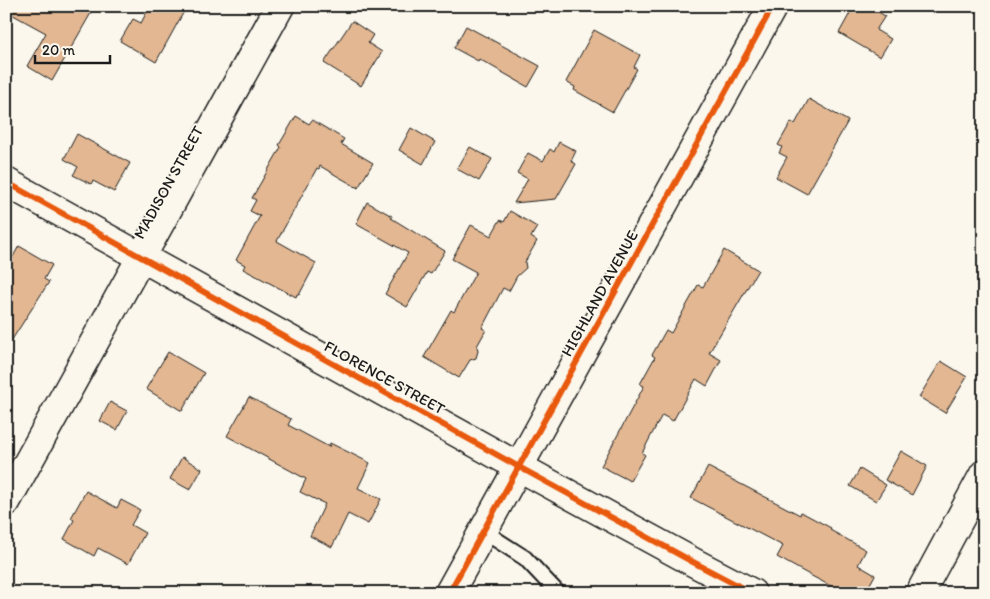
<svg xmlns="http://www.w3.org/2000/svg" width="990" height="599" viewBox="0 0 990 599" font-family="Itim,sans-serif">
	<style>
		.building { fill: #e2b792; stroke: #1c1c1c }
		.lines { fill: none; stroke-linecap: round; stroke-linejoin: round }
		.lane-casing { stroke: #1c1c1c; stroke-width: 18 }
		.street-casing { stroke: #1c1c1c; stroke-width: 31 }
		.secondary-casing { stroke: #1c1c1c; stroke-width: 31 }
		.lane { stroke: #fbf7ec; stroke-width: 14 }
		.street { stroke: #fbf7ec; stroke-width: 28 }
		.secondary { stroke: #fbf7ec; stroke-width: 28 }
		.cycleway-casing { stroke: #fbf7ec; stroke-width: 9 }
		.cycleway { stroke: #e8590c; stroke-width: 6 }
		.labels { text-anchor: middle; stroke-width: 4; stroke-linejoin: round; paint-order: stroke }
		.street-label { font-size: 16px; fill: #1c1c1c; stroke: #fbf7ec }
	</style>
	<rect width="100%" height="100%" fill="#fbf7ec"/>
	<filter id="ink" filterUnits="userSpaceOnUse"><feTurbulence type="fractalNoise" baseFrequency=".02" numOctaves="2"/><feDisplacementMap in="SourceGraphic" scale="10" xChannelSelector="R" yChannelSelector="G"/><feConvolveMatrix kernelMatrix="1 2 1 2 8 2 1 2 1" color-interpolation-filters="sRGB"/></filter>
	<g filter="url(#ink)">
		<path class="building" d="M6 6H79L91 13 52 81 27 66 46 33 6 11Z
			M150 6H187L156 62 120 41 133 19 141 23Z
			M854 6H869L885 16 876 30 891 39 880 57 839 33Z
			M352 21 373 35 368 43 382 52 361 86 324 63Z
			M466 26 540 66 528 87 479 59 478 61 454 48Z
			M594 30 640 55 634 67 637 69 613 112 574 90 575 87 566 82Z
			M809 99 848 121 807 194 776 177 787 157 779 153 782 147 778 145 791 122 795 124Z
			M296 116 309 124 312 120 344 139 341 144 373 163 358 188 320 166 319 169 317 168 277 241 316 263 299 295 297 294 296 297 243 269 245 265 236 260 260 216 250 211 256 200 252 198 281 147 279 145Z
			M411 128 435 142 423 164 399 150Z
			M77 134 130 163 114 192 93 181 91 184 73 175 78 167 64 159Z
			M559 142 576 151 571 161 576 164 556 199 514 203 528 179 517 173 528 153 543 161 550 149 554 152Z
			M470 147 492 159 479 181 457 169Z
			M367 202 392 216 391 218 445 251 431 274 427 272 407 307 385 294 408 253 356 224Z
			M510 211 537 227 531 237 537 241 525 262 526 268 517 276 509 291 503 288 482 328 486 330 477 346 478 351 476 358 470 360 459 378 424 357 451 310 454 312 476 272 452 259 471 225 491 236 500 220 504 222Z
			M19 246 52 265 44 279 49 282 6 349V269Z
			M724 250 758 270 709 353 721 360 707 386 696 379 673 421 662 415 642 453 645 455 630 481 601 466 644 386 640 384 655 357 652 355 666 330 671 333 698 285 703 287Z
			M168 352 204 373 182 411 146 389Z
			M941 361 967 377 945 413 919 397Z
			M249 397 291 419 288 425 329 447 330 443 370 463 358 488 381 499 368 524 348 514 332 547 310 536 325 504 300 492 306 479 227 436Z
			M110 402 127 411 117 430 100 421Z
			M901 451 927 466 912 495 885 480Z
			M182 457 202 469 190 490 170 479Z
			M708 467 800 515 801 512 831 528 830 530 866 550 858 565 875 575 865 593H844L806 573 777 557 783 546 691 498Z
			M860 469 886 485 876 501 850 486Z
			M86 491 117 508 121 500 140 510 131 525 145 533 128 564 98 548 94 556 64 539 74 520 71 518Z"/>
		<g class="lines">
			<defs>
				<path id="lane" d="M483 531 525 558 558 593"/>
				<path id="street" d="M6 182 519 467 693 562 752 593
					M6 502 280 6
					M920 593 984 474"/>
				<path id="secondary" d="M449 593 773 6"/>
			</defs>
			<use href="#lane" class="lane-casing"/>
			<use href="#street" class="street-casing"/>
			<use href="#secondary" class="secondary-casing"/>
			<use href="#lane" class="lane"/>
			<use href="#street" class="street"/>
			<use href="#secondary" class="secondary"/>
			<defs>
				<path id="cycleway" d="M6 182 519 467 693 562 752 593
					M449 593 773 6"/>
			</defs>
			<use href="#cycleway" class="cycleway-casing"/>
			<use href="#cycleway" class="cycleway"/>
		</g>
	</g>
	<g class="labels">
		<g class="street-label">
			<text transform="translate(168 182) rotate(-61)" y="6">MADISON STREET</text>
			<text transform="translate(599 293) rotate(-61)" y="6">HIGHLAND AVENUE</text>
			<text transform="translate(385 377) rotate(29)" y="6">FLORENCE STREET</text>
		</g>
	</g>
	<rect width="990" height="599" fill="none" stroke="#fbf7ec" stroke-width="25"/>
	<rect x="12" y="12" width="965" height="574" fill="none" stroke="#1c1c1c" stroke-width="2" filter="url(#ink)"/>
	<path d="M35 55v8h75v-8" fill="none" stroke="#1c1c1c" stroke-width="2.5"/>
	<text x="42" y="55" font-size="15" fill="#1c1c1c" stroke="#fbf7ec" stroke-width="4" paint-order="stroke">20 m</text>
</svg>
